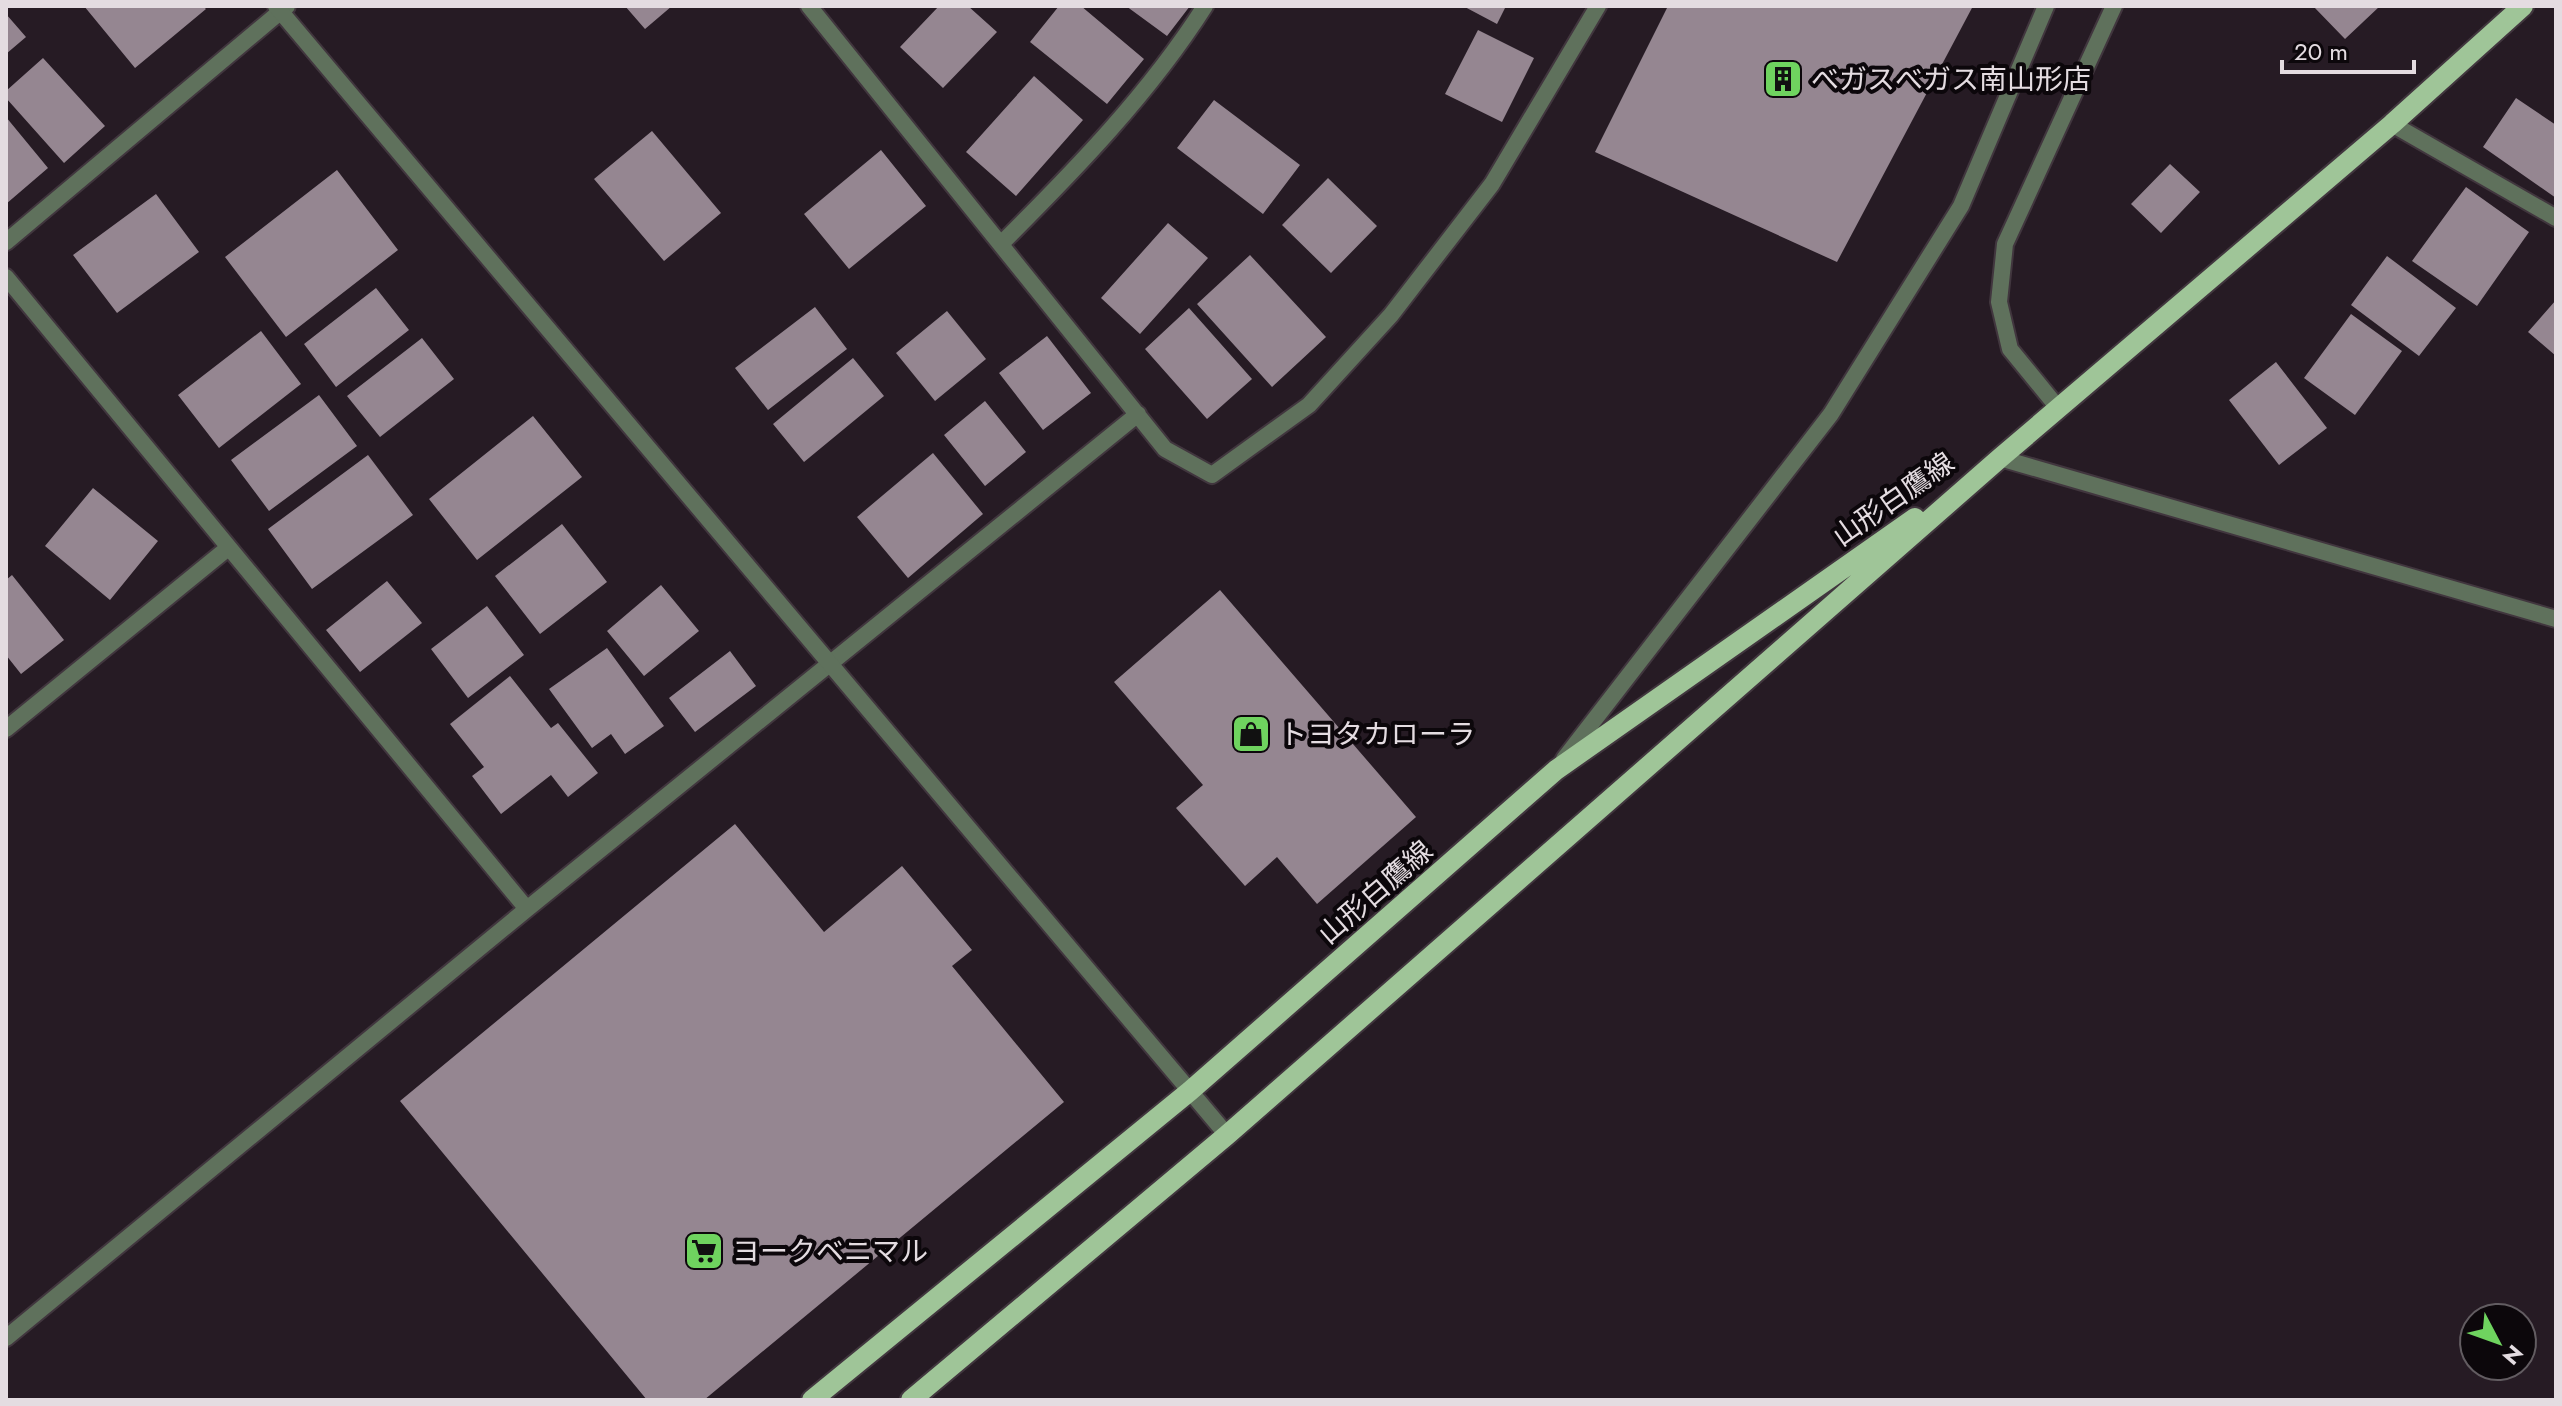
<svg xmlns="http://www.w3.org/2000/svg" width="2562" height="1406" viewBox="0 0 2562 1406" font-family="Jost,'Noto Sans JP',sans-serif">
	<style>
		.building { fill: #958691 }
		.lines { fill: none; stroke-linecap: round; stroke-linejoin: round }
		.service-casing { stroke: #41363e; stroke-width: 20 }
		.minor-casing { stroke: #41363e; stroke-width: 20 }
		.tertiary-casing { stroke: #41363e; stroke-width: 20 }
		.primary-casing { stroke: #41363e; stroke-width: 24 }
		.service { stroke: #5f715c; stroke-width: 16 }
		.minor { stroke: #5f715c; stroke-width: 16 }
		.tertiary { stroke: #5f715c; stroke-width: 16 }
		.primary { stroke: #9fc598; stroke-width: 20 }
		.labels { text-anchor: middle; stroke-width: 8; stroke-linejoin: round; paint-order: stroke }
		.poi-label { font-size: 28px; fill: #e4dce1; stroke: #0c070b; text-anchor: start }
		.street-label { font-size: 28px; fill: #e4dce1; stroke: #0c070b }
	</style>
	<rect width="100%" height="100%" fill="#261b24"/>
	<path class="building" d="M84 6H203L206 9 135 68Z
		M625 6H672L645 29Z
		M939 6H968L997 32 943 88 900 47Z
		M1059 6H1081L1144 59 1107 104 1030 42Z
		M1126 6H1190L1167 36Z
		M1463 6H1506L1497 24Z
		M1668 6H1973L1837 262 1595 152Z
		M2313 6H2380L2345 39Z
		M6 14 26 37 6 54Z
		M1478 30 1534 58 1502 122 1445 94Z
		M43 58 105 126 64 163 6 98V91Z
		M1034 76 1083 120 1016 196 966 152Z
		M2516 98 2556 125V198L2483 147Z
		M1214 100 1300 165 1263 214 1177 148Z
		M6 117 48 168 6 204Z
		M652 131 721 213 664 261 594 179Z
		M881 150 926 206 849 269 804 214Z
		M2170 164 2200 192 2161 233 2131 204Z
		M337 170 398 250 286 337 225 257Z
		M1328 178 1377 226 1331 273 1282 225Z
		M2466 187 2529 232 2477 306 2412 261Z
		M156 194 199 252 117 313 73 255Z
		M1168 223 1208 258 1140 334 1101 298Z
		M1250 255 1326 337 1272 387 1197 304Z
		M2387 256 2456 308 2419 356 2351 305Z
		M376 288 409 330 336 387 304 344Z
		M2556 300V356L2528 332Z
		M815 307 847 349 768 410 735 368Z
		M1189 308 1252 379 1207 419 1145 349Z
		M947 311 986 359 935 401 896 353Z
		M2351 314 2402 351 2355 415 2304 378Z
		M261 331 301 384 219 448 178 395Z
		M1047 336 1091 393 1043 430 999 373Z
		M422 338 454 379 380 437 347 396Z
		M853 358 884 396 804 462 773 424Z
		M2276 362 2327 428 2279 465 2229 400Z
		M319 395 357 446 269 511 231 460Z
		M985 401 1026 452 985 486 944 435Z
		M533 416 582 477 477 560 429 499Z
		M933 453 983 514 908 578 857 517Z
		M368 455 413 515 312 589 268 529Z
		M93 488 158 541 110 600 45 546Z
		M562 524 607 582 540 634 495 576Z
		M12 575 64 640 21 674 6 655V580Z
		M387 581 422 623 360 672 326 630Z
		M661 585 699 631 644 676 607 631Z
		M1220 590 1416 817 1317 904 1277 857 1245 886 1176 808 1203 785 1114 682Z
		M487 606 524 655 468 698 431 649Z
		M607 648 664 726 625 754 611 734 592 748 549 689Z
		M730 651 756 686 695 732 669 698Z
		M510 676 551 728 558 723 598 773 568 797 551 775 501 814 472 776 484 767 450 724Z
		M735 824 824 932 902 866 972 950 952 966 1064 1102 704 1400H647L400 1101Z"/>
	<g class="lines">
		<defs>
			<path id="service" d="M809 6 1165 449 1212 475 1309 405 1391 315 1492 184 1598 6
				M2392 124 2556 218
				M6 242 287 6
				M1001 244C1075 170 1149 94 1205 6
				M6 277 527 909
				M2000 458 2556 619
				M6 729 228 548
				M6 1338 527 909 1138 414"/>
			<path id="minor" d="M276 6 1227 1135"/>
			<path id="tertiary" d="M2059 409 2010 349 1999 302 2005 244 2114 6
				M1564 759 1831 414 1961 206 2046 6"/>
			<path id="primary" d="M812 1400 1190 1091 1556 770 1915 518
				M911 1400 1227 1135 2000 458 2392 124 2523 6"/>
		</defs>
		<use href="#service" class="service-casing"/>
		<use href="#minor" class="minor-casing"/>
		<use href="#tertiary" class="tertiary-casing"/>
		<use href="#primary" class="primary-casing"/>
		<use href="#service" class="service"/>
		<use href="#minor" class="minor"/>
		<use href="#tertiary" class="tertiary"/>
		<use href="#primary" class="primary"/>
	</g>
	<defs>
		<symbol id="building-square" viewBox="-11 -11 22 22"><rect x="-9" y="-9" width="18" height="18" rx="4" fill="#6fd35f" stroke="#0c070b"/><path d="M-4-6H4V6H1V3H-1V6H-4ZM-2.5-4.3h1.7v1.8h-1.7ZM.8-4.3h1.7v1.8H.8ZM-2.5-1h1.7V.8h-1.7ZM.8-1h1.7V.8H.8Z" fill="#111"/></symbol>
		<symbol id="shop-square" viewBox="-11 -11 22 22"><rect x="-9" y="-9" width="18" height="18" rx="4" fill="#6fd35f" stroke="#0c070b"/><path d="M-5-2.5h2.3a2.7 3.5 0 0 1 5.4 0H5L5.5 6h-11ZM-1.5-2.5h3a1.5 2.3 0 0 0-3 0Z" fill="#111"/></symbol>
		<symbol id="supermarket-square" viewBox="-11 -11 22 22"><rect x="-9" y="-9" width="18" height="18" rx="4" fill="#6fd35f" stroke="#0c070b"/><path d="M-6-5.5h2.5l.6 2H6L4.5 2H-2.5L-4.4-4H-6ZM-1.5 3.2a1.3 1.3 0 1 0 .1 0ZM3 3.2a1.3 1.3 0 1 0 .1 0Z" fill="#111"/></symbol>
	</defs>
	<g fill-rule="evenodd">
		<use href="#building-square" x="1761" y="57" width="44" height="44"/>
		<use href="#shop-square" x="1229" y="712" width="44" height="44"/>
		<use href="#supermarket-square" x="682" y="1229" width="44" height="44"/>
	</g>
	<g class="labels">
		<g class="poi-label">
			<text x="1811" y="89">べガスべガス南山形店</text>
			<text x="1279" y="744">トヨタカローラ</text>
			<text x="732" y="1261">ヨークベニマル</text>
		</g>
		<g class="street-label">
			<text transform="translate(1893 499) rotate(-35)" y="10">山形白鷹線</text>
			<text transform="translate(1375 892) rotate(-41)" y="10">山形白鷹線</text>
		</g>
	</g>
	<rect width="2562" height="1406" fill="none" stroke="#e4dce1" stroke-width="16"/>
	<g transform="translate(2498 1342) rotate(131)"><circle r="38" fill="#0c070b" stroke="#625c61" stroke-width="2"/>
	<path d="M0-6L14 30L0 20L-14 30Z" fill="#6fd35f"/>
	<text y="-12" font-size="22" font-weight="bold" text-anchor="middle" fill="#e4dce1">N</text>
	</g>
	<path d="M2282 60v12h132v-12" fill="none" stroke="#e4dce1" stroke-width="4"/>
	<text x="2294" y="60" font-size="24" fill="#e4dce1" stroke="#0c070b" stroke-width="6" paint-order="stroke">20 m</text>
</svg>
